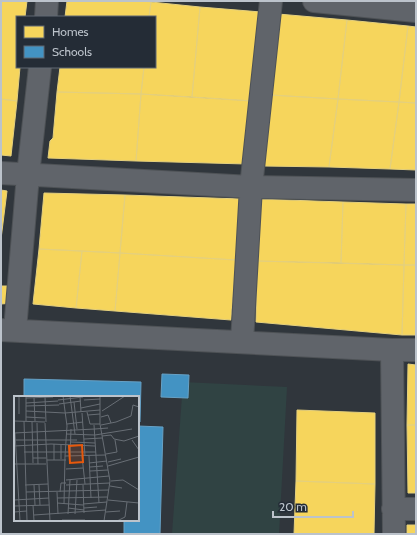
<svg xmlns="http://www.w3.org/2000/svg" width="417" height="535" viewBox="0 0 417 535" font-family="Cabin,sans-serif">
	<style>
		.park { fill: #304343 }
		.homes { fill: #f6d55c; stroke: #e5d07d }
		.schools { fill: #4393c3; stroke: #67a1c5 }
		.lines { fill: none; stroke-linecap: round; stroke-linejoin: round }
		.minor-casing { stroke: #4e5256; stroke-width: 24 }
		.minor { stroke: #60646a; stroke-width: 22 }
		.inset-road { fill: none; stroke: #686e75; stroke-width: 1 }
		.view { fill: #e8590c; fill-opacity: 0.15; stroke: #e8590c; stroke-width: 2 }
		.inset-edge { fill: none; stroke: #bcc3cb; stroke-width: 2 }
	</style>
	<rect width="100%" height="100%" fill="#30363c"/>
	<path class="park" d="M183 382 287 387 279 534H172Z"/>
	<path class="homes" d="M1 1H27L25 17H17V67H20L17 101 1 99Z
		M67 1H143L151 2 149 17H65Z
		M151 2 200 7 192 97 141 94 144 67H155V17H149Z
		M200 7 261 12 252 101 192 97Z
		M278 14 347 20 338 99 270 95Z
		M347 20 408 26 399 102 338 99Z
		M408 26 416 27V103L399 102Z
		M60 67H144L141 94 57 92Z
		M57 92 141 94 136 161 48 158 50 141 53 138Z
		M141 94 252 101 246 164 136 161Z
		M270 95 338 99 329 167 263 166Z
		M1 99 17 101 11 156 1 155Z
		M338 99 399 102 390 169 329 167Z
		M399 102 416 103V170L390 169Z
		M1 190 7 191 1 239Z
		M44 193 125 195 120 253 39 249Z
		M125 195 241 199 236 260 120 253Z
		M258 199 343 202 341 263 257 261Z
		M343 202 406 204 404 265 341 263Z
		M406 204H416V265H404Z
		M39 249 82 251 76 308 33 304Z
		M82 251 120 253 115 311 76 308Z
		M120 253 236 260 231 320 115 311Z
		M257 261 404 265 402 335 256 322Z
		M404 265H416V335H402Z
		M1 286H14V303L1 304Z
		M408 364 416 365V425H407Z
		M297 410 375 413V484L296 481Z
		M407 425H416V493H408Z
		M296 481 375 484 374 534H294Z
		M407 525H416V534H407Z"/>
	<path class="schools" d="M162 374 189 375 188 398 161 397Z
		M24 379 141 382 140 422H138V397H24Z
		M138 426 163 427 160 534H124V520H138Z"/>
	<g class="lines">
		<defs>
			<path id="minor" d="M314 1 416 11
				M46 17 47 1
				M1 173 251 187 416 190
				M1 330 392 350H416
				M15 330 28 175 40 67
				M242 342 251 187 271 1
				M392 350 394 534
				M393 509H416"/>
		</defs>
		<use href="#minor" class="minor-casing"/>
		<use href="#minor" class="minor"/>
	</g>
	<g transform="translate(14 396)">
		<rect width="125" height="125" fill="#30363c"/>
		<path class="inset-road" d="M5 0V18M49 0 53 30 51 60 91 59M56 0 61 38M86 0V28L96 85 90 125M31 1 32 26M66 1 67 16M12 2 39 1M20 2 21 25M44 4 69 1M70 4 86 3M60 6 63 33M12 7 44 5M45 8 67 5M12 10 45 9M67 12 86 8M12 15 51 17 86 14M88 15 111 0M73 16 76 28H86M68 17 71 60M74 19 86 18M12 21 31 22M87 21 94 19 97 27M0 25 31 26M10 25 13 125M12 25V0M18 26 19 67M23 27 24 68M31 27 36 125M53 28 69 26M80 29 85 107M87 29 102 26 117 20 119 9 125 11M81 33 94 32M0 37 81 33M1 37 6 125M52 38 81 39 118 33M88 40 97 39 100 43 110 45 125 40M70 43 88 42M0 44H63M118 44 125 54M57 46 81 47M40 48V64M0 50 37 48 81 50M10 56H82M92 58 103 56 101 44M56 60 57 33M68 60 71 88M75 60 77 102M19 62H32M47 63V49M33 64H52M94 66 107 63M75 67 93 65M0 68H32M94 70 125 61M76 71 89 70M52 73 69 72M76 75 94 74M52 84 95 80M97 85 109 84 125 94M11 89 34 88M20 89 21 109M25 89 26 109M52 89 96 87M69 89 70 117M96 90 108 92M12 96 95 94M43 96 44 118M46 96 47 87H52M43 102 93 101M0 104 35 102M94 104 125 107M43 107 69 109M50 108 51 60M69 108 93 106M19 109 20 125M0 110 35 109M54 112 70 114M70 112 83 111M0 116 13 115M92 116 106 115M54 118 56 84M61 118 63 84M20 119 92 114M48 124H71M103 125 111 121 113 106"/>
		<path class="view" d="M68 49 69 66 56 67 55 50Z"/>
		<rect width="125" height="125" class="inset-edge"/>
	</g>
	<rect width="417" height="535" fill="none" stroke="#bcc3cb" stroke-width="4"/>
	<rect x="16" y="16" width="140" height="52" fill="#242c36" stroke="#616872"/>
	<rect x="24" y="26" width="20" height="12" fill="#f6d55c" stroke="#616872"/>
	<text x="52" y="36" font-size="12" fill="#bcc3cb">Homes</text>
	<rect x="24" y="46" width="20" height="12" fill="#4393c3" stroke="#616872"/>
	<text x="52" y="56" font-size="12" fill="#bcc3cb">Schools</text>
	<path d="M273 511v6h80v-6" fill="none" stroke="#bcc3cb" stroke-width="2"/>
	<text x="279" y="511" font-size="12" fill="#bcc3cb" stroke="#242c36" stroke-width="3" paint-order="stroke">20 m</text>
</svg>
